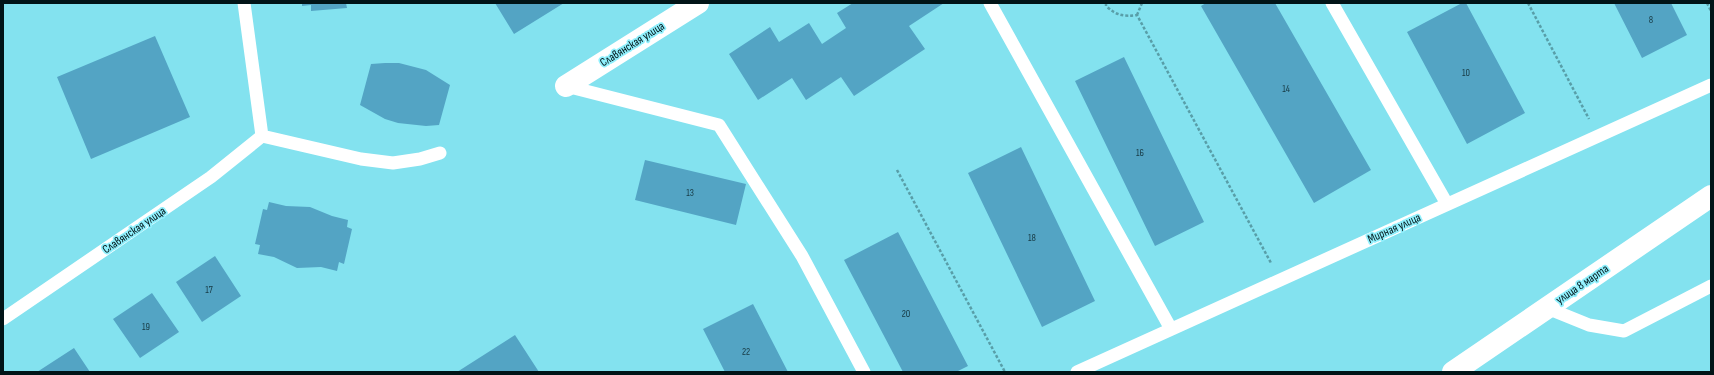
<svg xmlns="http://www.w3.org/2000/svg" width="1714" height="375" viewBox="0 0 1714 375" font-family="'Sofia Sans Condensed',sans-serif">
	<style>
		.building { fill: #53a4c4 }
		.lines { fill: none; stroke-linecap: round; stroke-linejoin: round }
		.path { stroke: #589ea8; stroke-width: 2.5; stroke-dasharray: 3 2; stroke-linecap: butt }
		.lane { stroke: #fff; stroke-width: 13 }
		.street { stroke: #fff; stroke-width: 22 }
		.labels { text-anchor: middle; stroke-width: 3.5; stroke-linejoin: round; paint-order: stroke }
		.number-label { font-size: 10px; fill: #163842 }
		.street-label { font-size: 12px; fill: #011417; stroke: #90f0fd }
	</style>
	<rect width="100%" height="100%" fill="#83e2ef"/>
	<path class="building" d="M302 3H346L347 8 311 11V5L302 6Z
		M495 3H564L514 34Z
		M853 3H944L909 26 925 49 854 96 841 77 806 100 792 78 758 100 729 54 770 27 779 42 809 23 822 44 846 28 837 13Z
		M1206 3H1275L1371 170 1314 203 1201 6Z
		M1462 3H1466L1525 113 1467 144 1407 32Z
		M1614 3H1671L1687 35 1642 58Z
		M155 36 190 117 91 159 57 77Z
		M1124 57 1204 222 1155 246 1075 81Z
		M385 63H399L426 70 450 85 439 125 426 126 398 123 385 119 360 105 371 64Z
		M1021 147 1095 301 1042 327 968 173Z
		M645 160 746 184 736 225 635 200Z
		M269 202 286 206 310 207 332 216 348 220 347 227 352 229 344 264 339 262 337 271 321 267 297 268 274 257 258 254 260 245 255 244 263 209 267 210Z
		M898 232 968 366 956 372H903L844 260Z
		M215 256 241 296 202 322 176 282Z
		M152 293 179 332 140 358 113 319Z
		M753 304 788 372H725L703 329Z
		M515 335 539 372H457Z
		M74 348 90 372H37Z"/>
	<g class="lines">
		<path class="path" d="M1106 3V6C1116 15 1123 17 1137 15L1271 263
			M1528 3 1589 119
			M1707 3 1711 11
			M1137 15 1142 3
			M897 170 1005 372"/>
		<path class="lane" d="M244 3 262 136
			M990 3 1171 329
			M1332 3 1447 204
			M566 86 719 125 802 256 864 372
			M262 136 361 159 393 163 420 159 440 153
			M1547 308 1589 325 1624 331 1711 286
			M3 319 211 177 262 136
			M1077 372 1711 85"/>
		<path class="street" d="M566 86 698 3
			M1453 372 1711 196"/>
	</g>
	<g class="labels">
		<g class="number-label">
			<text x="1651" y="23">8</text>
			<text x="1466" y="76">10</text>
			<text x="1286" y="92">14</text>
			<text x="1140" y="156">16</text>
			<text x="690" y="196">13</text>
			<text x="1032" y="241">18</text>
			<text x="209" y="293">17</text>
			<text x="906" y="317">20</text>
			<text x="146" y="330">19</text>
			<text x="746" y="355">22</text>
		</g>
		<g class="street-label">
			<text transform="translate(632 44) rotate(-32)" y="4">Славянская улица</text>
			<text transform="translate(1394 228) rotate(-24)" y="4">Мирная улица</text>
			<text transform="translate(134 230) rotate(-34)" y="4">Славянская улица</text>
			<text transform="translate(1582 284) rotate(-34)" y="4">улица 8 марта</text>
		</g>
	</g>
	<rect width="1714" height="375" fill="none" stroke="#011417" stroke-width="8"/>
</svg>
